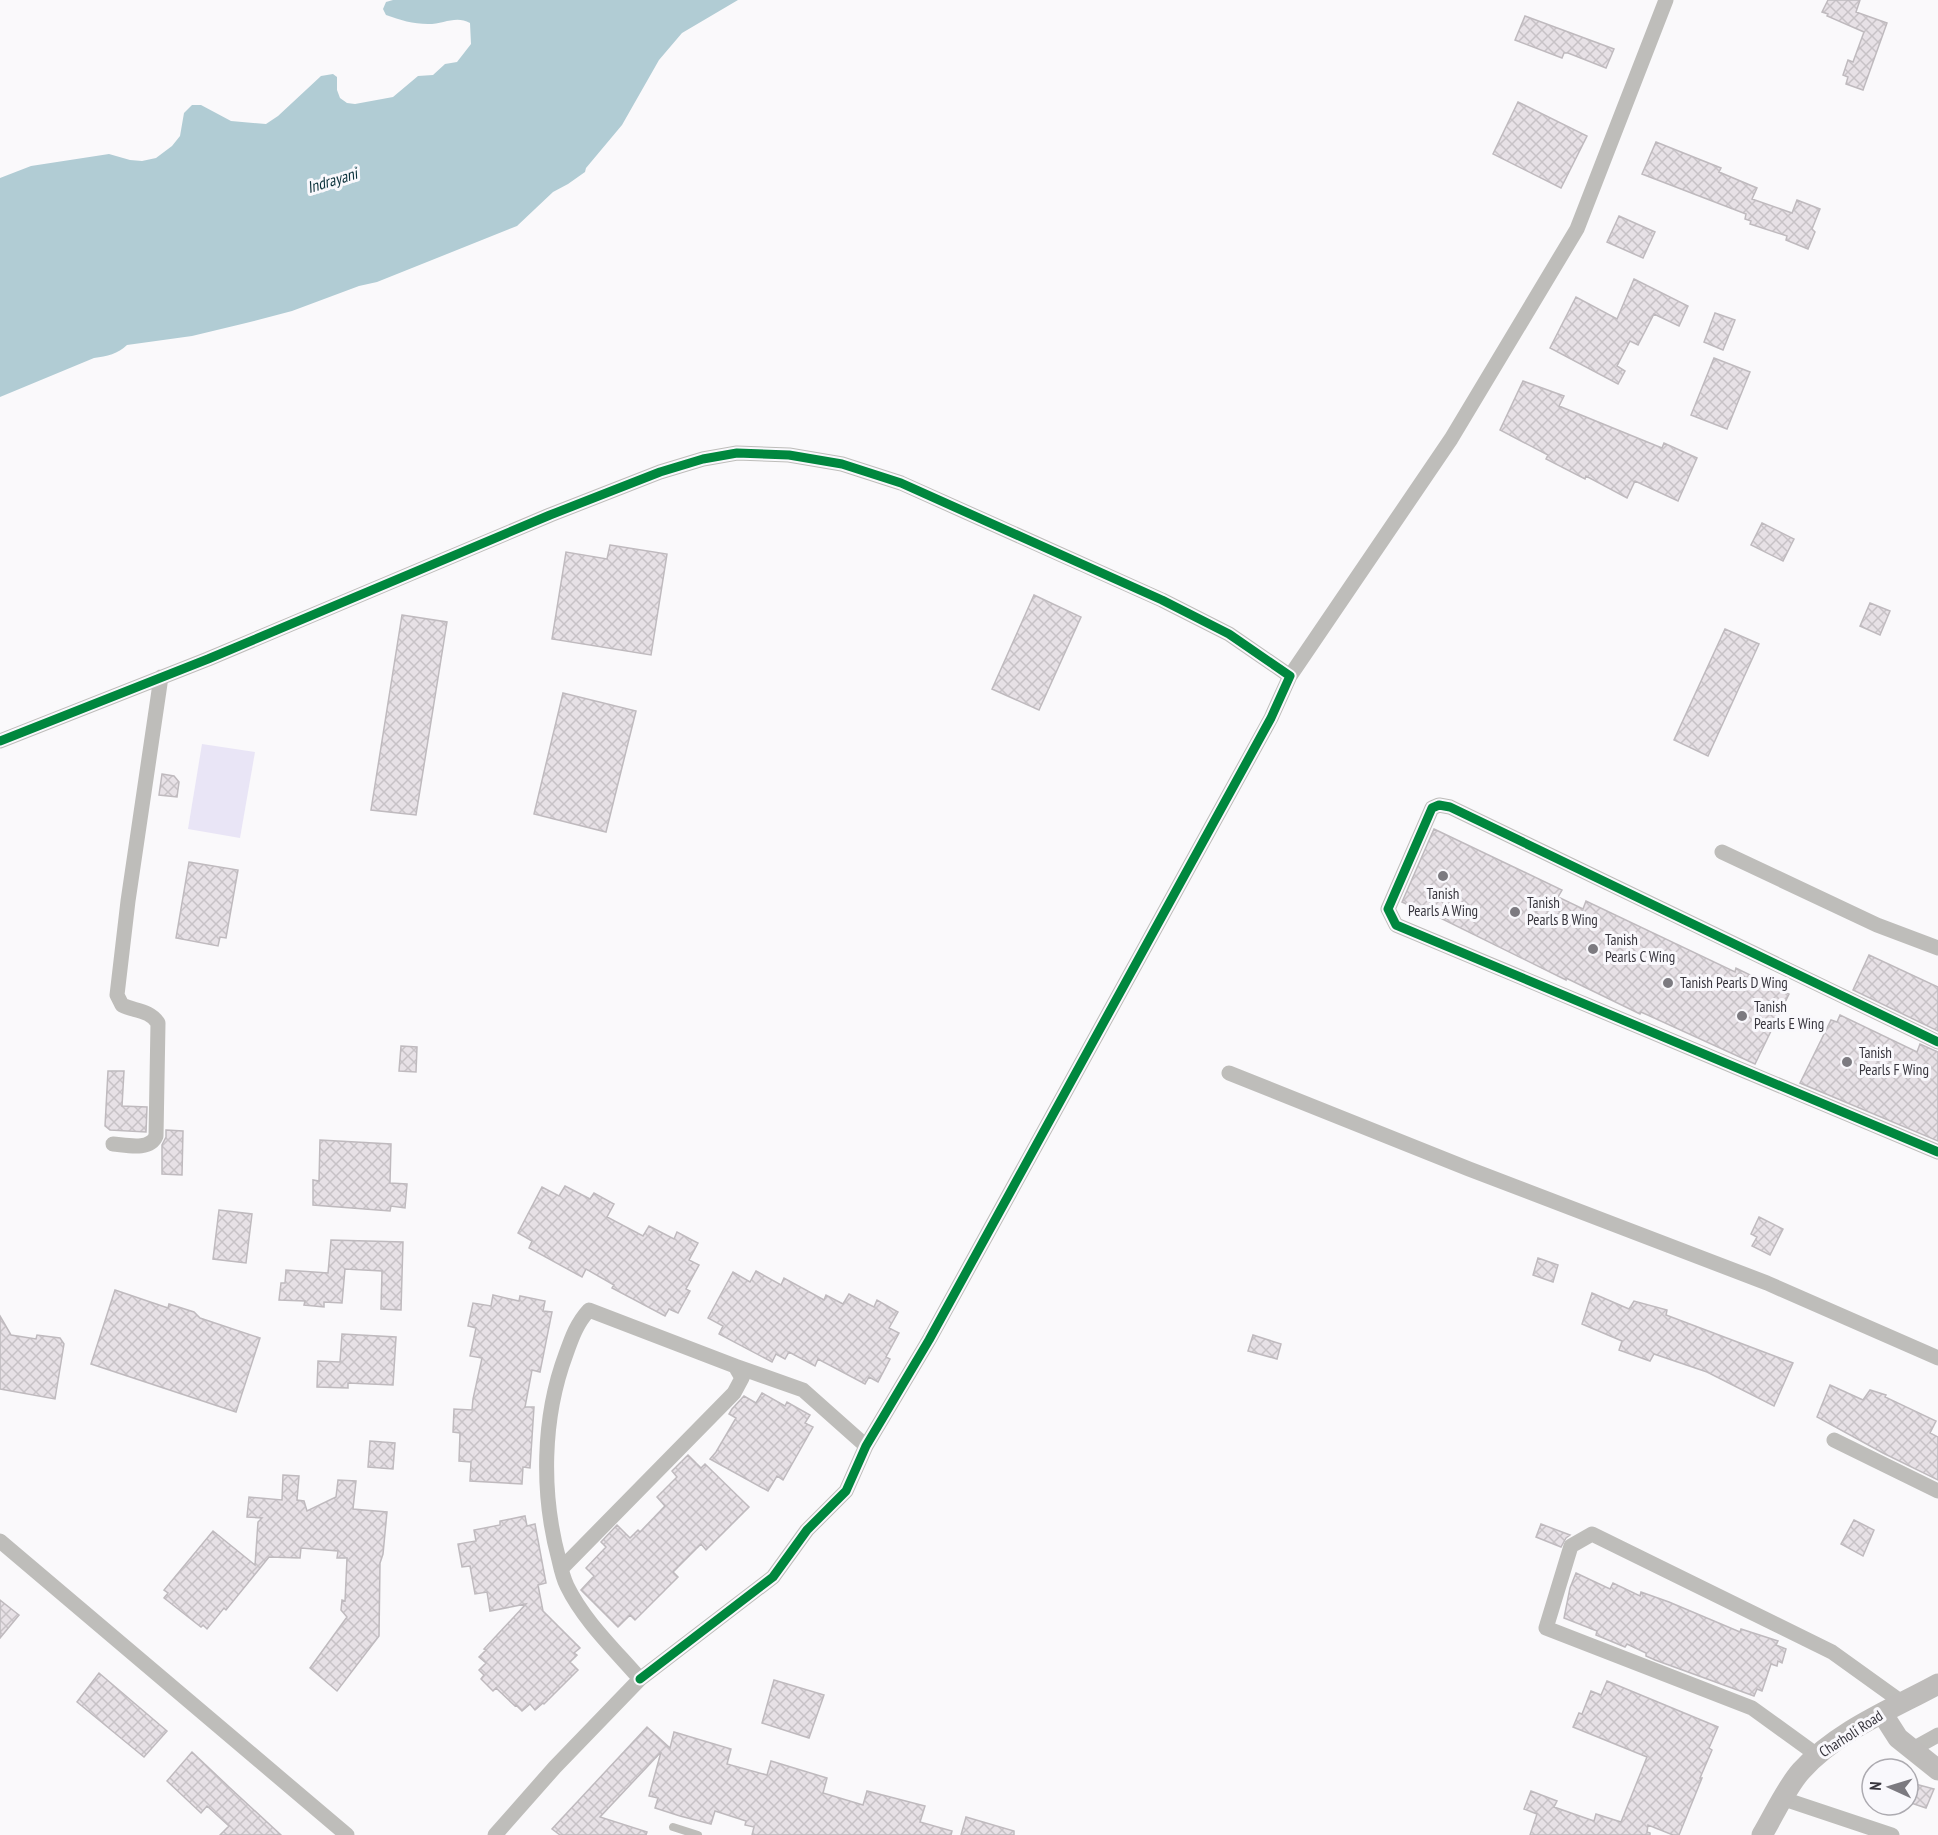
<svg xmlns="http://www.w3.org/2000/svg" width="1938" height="1835" viewBox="0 0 1938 1835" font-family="'PT Sans Narrow',sans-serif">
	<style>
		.pitch { fill: #e9e5f6 }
		.water { fill: #b1ccd4 }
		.building { fill: url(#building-cross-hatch); stroke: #bfbabe; stroke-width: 1.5 }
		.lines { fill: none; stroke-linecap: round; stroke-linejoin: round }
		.lane { stroke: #bebdba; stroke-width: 8 }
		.street { stroke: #bebdba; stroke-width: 15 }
		.secondary { stroke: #bebcba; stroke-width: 21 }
		.cycleway-casing { stroke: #f9f8fc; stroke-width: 13 }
		.cycleway { stroke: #00873e; stroke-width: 9 }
		.poi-dot { fill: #7c7a80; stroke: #f9f8fc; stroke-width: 2 }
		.labels { text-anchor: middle; stroke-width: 6; stroke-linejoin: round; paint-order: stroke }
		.poi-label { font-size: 15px; fill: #38363e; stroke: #f9f8fc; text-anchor: start }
		.street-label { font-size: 15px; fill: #38363e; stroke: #f9f8fc }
		.water-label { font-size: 16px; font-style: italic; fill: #0b313a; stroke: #f9f8fc }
	</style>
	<defs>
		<pattern id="building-cross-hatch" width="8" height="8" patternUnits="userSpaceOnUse" patternTransform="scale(1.5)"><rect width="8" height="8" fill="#e7e1e6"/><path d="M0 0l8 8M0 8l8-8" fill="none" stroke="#c7c2c6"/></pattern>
	</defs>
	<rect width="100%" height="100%" fill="#faf9fb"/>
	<path class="pitch" d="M202 744 255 752 240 838 188 829Z"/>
	<path class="water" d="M393 0H738L682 33 659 60 622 125 586 168 585 172 568 184 553 192 517 226 377 282 359 286 292 311 246 323 192 336 127 345C118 354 107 356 94 358L0 397V178L31 166 109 154 130 160 142 161 156 158 172 146 180 136 184 113 192 105H201L231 121 266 124 278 116 321 76 333 74 337 77V90L340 98 347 103 355 104 393 97 418 76 433 75 445 64 457 62 471 44 470 23C456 15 444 24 428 24 413 24 400 20 386 15L383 9 386 2Z"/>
	<path class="building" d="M1828 0H1860L1856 12 1887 23 1863 90 1846 84 1848 77 1843 75 1848 60 1853 62 1864 32 1827 16 1828 14 1822 12Z
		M1525 16 1614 49 1606 68 1568 53H1564L1562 58 1515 40Z
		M1518 102 1587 136 1561 188 1493 154Z
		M1656 142 1721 168 1719 172 1757 188 1752 199 1792 213 1797 200 1820 209 1812 229 1815 232 1808 249 1786 240 1787 236 1750 224 1751 221 1745 219 1746 214 1642 174Z
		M1619 216 1655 232 1643 258 1607 242Z
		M1634 279 1688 306 1679 326 1654 314 1638 345 1630 341 1617 366 1625 371 1618 384 1550 348 1576 297 1617 319Z
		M1715 313 1735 320 1723 350 1704 342Z
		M1714 358 1750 372 1727 429 1691 415Z
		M1523 381 1564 396 1559 406 1662 448 1664 443 1697 458 1678 501 1635 481 1627 498 1586 476 1585 479 1546 459 1548 455 1500 430Z
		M1762 523 1794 539 1783 561 1751 545Z
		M610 545 667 554 651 655 552 639 566 552 607 559Z
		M1034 595 1081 617 1039 710 992 689Z
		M1870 603 1890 611 1880 635 1860 626Z
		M402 615 447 622 416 815 371 810Z
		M1725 629 1759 644 1708 756 1674 740Z
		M563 693 636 711 606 832 534 814Z
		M162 774 174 776 179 782 177 797 159 795Z
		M1434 829 1562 890 1558 897 1583 909 1586 901 1735 972 1736 968 1789 994 1755 1064 1641 1012 1640 1014 1566 978V980L1414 905 1413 907 1402 902Z
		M189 862 238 870 226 938 220 937 218 946 176 938Z
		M1869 955 1938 987V1031L1853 990Z
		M1840 1015 1917 1052 1920 1044 1938 1052V1141L1800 1083 1831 1020 1837 1022Z
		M401 1046 417 1047 416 1072 399 1071Z
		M108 1071H124L122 1106 147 1107 146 1132 110 1130 105 1126Z
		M166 1130 183 1131 182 1175 162 1174V1145L166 1137Z
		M320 1140 391 1144 390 1183 407 1184 405 1208 391 1206 390 1211 313 1205V1180L319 1181Z
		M565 1186 590 1199 594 1193 614 1204 607 1217 643 1236 649 1226 674 1239 677 1232 698 1243 689 1260 699 1265 686 1289 690 1291 678 1313 669 1309 665 1316 612 1288 614 1285 586 1269 582 1277 529 1248 532 1241 518 1233 542 1187 559 1196Z
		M219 1210 252 1214 246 1263 213 1259Z
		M1759 1217 1783 1229 1770 1255 1752 1246 1757 1237 1751 1234Z
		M331 1240 403 1242 401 1310 381 1309 382 1271 345 1269 342 1303 324 1302V1307L304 1305 305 1301 279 1300 281 1283H285L286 1270 328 1273Z
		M1538 1258 1558 1265 1553 1282 1533 1275Z
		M756 1271 781 1285 784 1278 824 1300 826 1295 843 1304 849 1294 874 1307 877 1300 898 1312 889 1328 899 1333 886 1357 890 1359 878 1382 869 1377 865 1384 818 1359 815 1366 789 1352 785 1359 776 1354 772 1362 719 1334 723 1326 708 1318 733 1272 750 1282Z
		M115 1290 168 1308 169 1304 194 1312 200 1318 260 1338 236 1412 91 1364Z
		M1592 1293 1629 1309 1634 1301 1667 1310 1666 1315 1793 1363 1774 1406 1707 1372 1654 1354 1650 1361 1619 1350 1622 1341 1582 1324Z
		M493 1295 519 1301 520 1296 545 1301 543 1311 552 1312 540 1372 532 1370 525 1407H534L530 1468 523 1467 522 1484 470 1481 471 1462 459 1461 460 1433 453 1432 454 1409 472 1410 473 1399 482 1358 470 1356 476 1328 468 1326 473 1303 491 1306Z
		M0 1316 11 1335 36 1339 37 1335 60 1338 64 1344 55 1399 0 1389Z
		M342 1334 396 1337 393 1385 348 1383V1388L317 1387 318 1361 340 1362Z
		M1253 1335 1281 1344 1277 1359 1248 1351Z
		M1830 1385 1863 1400 1870 1390 1886 1395 1885 1397 1936 1421 1930 1433 1938 1437V1480L1883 1453 1817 1417Z
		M762 1393 785 1406 787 1402 810 1415 805 1423 813 1427 783 1480 777 1476 768 1491 710 1459 716 1452 736 1418 729 1414 732 1409 744 1396 756 1403Z
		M370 1441 395 1443 393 1469 368 1467Z
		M688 1455 701 1468 705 1464 749 1507 706 1550 701 1544 673 1572 678 1577 635 1620 630 1615 618 1627 581 1590 594 1576 586 1568 606 1547 601 1542 617 1525 630 1538 638 1530 640 1532 665 1506 657 1497 677 1477 672 1471Z
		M283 1475 299 1476 297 1500 304 1501 307 1511 336 1497 338 1480 356 1481 353 1509 387 1512 383 1554 380 1563 379 1636 337 1691 310 1668 347 1617 341 1610 342 1600 345 1601 347 1558H337L338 1551 301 1548 300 1558 269 1557 226 1610 224 1608 207 1629 203 1625 201 1627 164 1598 168 1593 164 1590 213 1531 255 1565 258 1522 262 1518 247 1517 249 1497 282 1500Z
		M525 1516 527 1526 535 1524 546 1583 538 1585 543 1611 580 1648 574 1653 577 1655 570 1662 578 1670 544 1704 543 1703 535 1710 530 1704 522 1711 516 1705 515 1706 496 1688 493 1691 481 1679 484 1675 479 1670 486 1663 479 1657 486 1650 484 1649 526 1604 490 1611 487 1592 475 1594 470 1566 462 1567 458 1544 476 1541 474 1530 500 1525V1521Z
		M1854 1520 1874 1530 1863 1556 1841 1544Z
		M1541 1524 1570 1535 1566 1538 1561 1547 1536 1537Z
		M1576 1573 1610 1589 1613 1583 1640 1596 1641 1592 1669 1602 1740 1632 1741 1629 1778 1641 1776 1645 1786 1649 1782 1663 1778 1661 1777 1666 1771 1664 1762 1691 1757 1689 1754 1696 1655 1660 1646 1656V1653L1627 1644 1625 1647 1596 1635 1597 1631 1564 1618 1570 1588Z
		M0 1600 19 1615 0 1638Z
		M99 1673 167 1731 144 1757 77 1702Z
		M774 1680 824 1695 809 1738 762 1723Z
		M1607 1681 1718 1727 1709 1748 1712 1750 1700 1778H1702L1679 1835H1673L1648 1825 1647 1832 1650 1833V1835H1530L1537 1814 1524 1809 1531 1791 1557 1801 1554 1807 1594 1821 1596 1814 1621 1822 1647 1757 1573 1727 1579 1713 1582 1714 1591 1691 1601 1695Z
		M647 1727 670 1748 674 1732 731 1749 727 1764 767 1775 771 1761 827 1778 823 1793 863 1805 867 1791 925 1806 920 1822 952 1831 951 1835H752L754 1827 745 1825 746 1821 715 1811 711 1824 680 1816 655 1808 658 1798 649 1796 661 1752 600 1817 647 1832 646 1835H560L552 1829Z
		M192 1752 229 1787 281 1835H220L229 1826 207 1806 201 1813 167 1781Z
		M1908 1782 1934 1789 1926 1808 1908 1802Z
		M966 1817 1014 1831V1835H961Z"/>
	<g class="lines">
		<path class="lane" d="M673 1827 698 1835"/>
		<path class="street" d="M1290 676 1451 439 1577 229 1666 0
			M0 741 208 659 550 515 660 472 703 459 737 453 789 455 842 464 901 483 1162 600 1229 634 1290 676 1271 718 929 1340 866 1446 846 1491 807 1530 773 1577 640 1679
			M1722 852 1877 925 1938 948
			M1938 1042 1450 807 1439 805 1432 808 1388 909 1396 925 1938 1152
			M1229 1073 1469 1169 1767 1283 1938 1358
			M113 1144C126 1145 150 1151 156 1136L158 1023C150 1010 134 1011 122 1005L117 995 128 901 161 677
			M735 1366 803 1390 866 1446
			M1834 1440 1938 1491
			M0 1541 347 1835
			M1911 1750 1938 1735
			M1817 1755 1752 1708 1546 1628 1571 1546 1592 1534 1832 1652 1903 1703
			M1784 1799 1892 1835
			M495 1835 555 1767 640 1679C615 1650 584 1621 567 1586 563 1578 561 1569 559 1560 541 1494 542 1418 566 1354 572 1337 577 1323 589 1310L735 1366 742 1378 734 1393 561 1569"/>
		<path class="secondary" d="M1882 1713 1898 1738 1938 1770
			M1762 1835C1774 1815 1786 1788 1801 1771 1837 1731 1892 1709 1938 1684"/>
		<defs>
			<path id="cycleway" d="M0 741 208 659 550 515 660 472 703 459 737 453 789 455 842 464 901 483 1162 600 1229 634 1290 676 1271 718 929 1340 866 1446 846 1491 807 1530 773 1577 640 1679
				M1938 1042 1450 807 1439 805 1432 808 1388 909 1396 925 1938 1152"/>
		</defs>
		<use href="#cycleway" class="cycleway-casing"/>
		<use href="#cycleway" class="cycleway"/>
	</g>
	<g class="poi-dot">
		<circle cx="1443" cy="876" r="6"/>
		<circle cx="1515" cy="912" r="6"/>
		<circle cx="1593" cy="949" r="6"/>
		<circle cx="1668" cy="983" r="6"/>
		<circle cx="1742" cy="1016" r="6"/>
		<circle cx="1847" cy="1062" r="6"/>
	</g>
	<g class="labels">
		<g class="poi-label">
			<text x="1443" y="899" text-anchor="middle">Tanish<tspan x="1443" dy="17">Pearls A Wing</tspan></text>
			<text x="1527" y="908">Tanish<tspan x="1527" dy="17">Pearls B Wing</tspan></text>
			<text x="1605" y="945">Tanish<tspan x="1605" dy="17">Pearls C Wing</tspan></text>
			<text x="1680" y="988">Tanish Pearls D Wing</text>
			<text x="1754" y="1012">Tanish<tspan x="1754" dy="17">Pearls E Wing</tspan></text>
			<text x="1859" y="1058">Tanish<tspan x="1859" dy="17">Pearls F Wing</tspan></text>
		</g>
		<g class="street-label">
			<text transform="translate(1851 1734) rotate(-33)" y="5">Charholi Road</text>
		</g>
		<g class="water-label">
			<text transform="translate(332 180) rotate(-17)" y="6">Indrayani</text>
		</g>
	</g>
	<g transform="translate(1890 1787) rotate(274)"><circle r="28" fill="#f9f8fc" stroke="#acaab0" stroke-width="1.5"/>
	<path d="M0-4.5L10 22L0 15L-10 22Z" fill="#7c7a80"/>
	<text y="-9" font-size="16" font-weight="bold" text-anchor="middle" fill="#38363e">N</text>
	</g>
</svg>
